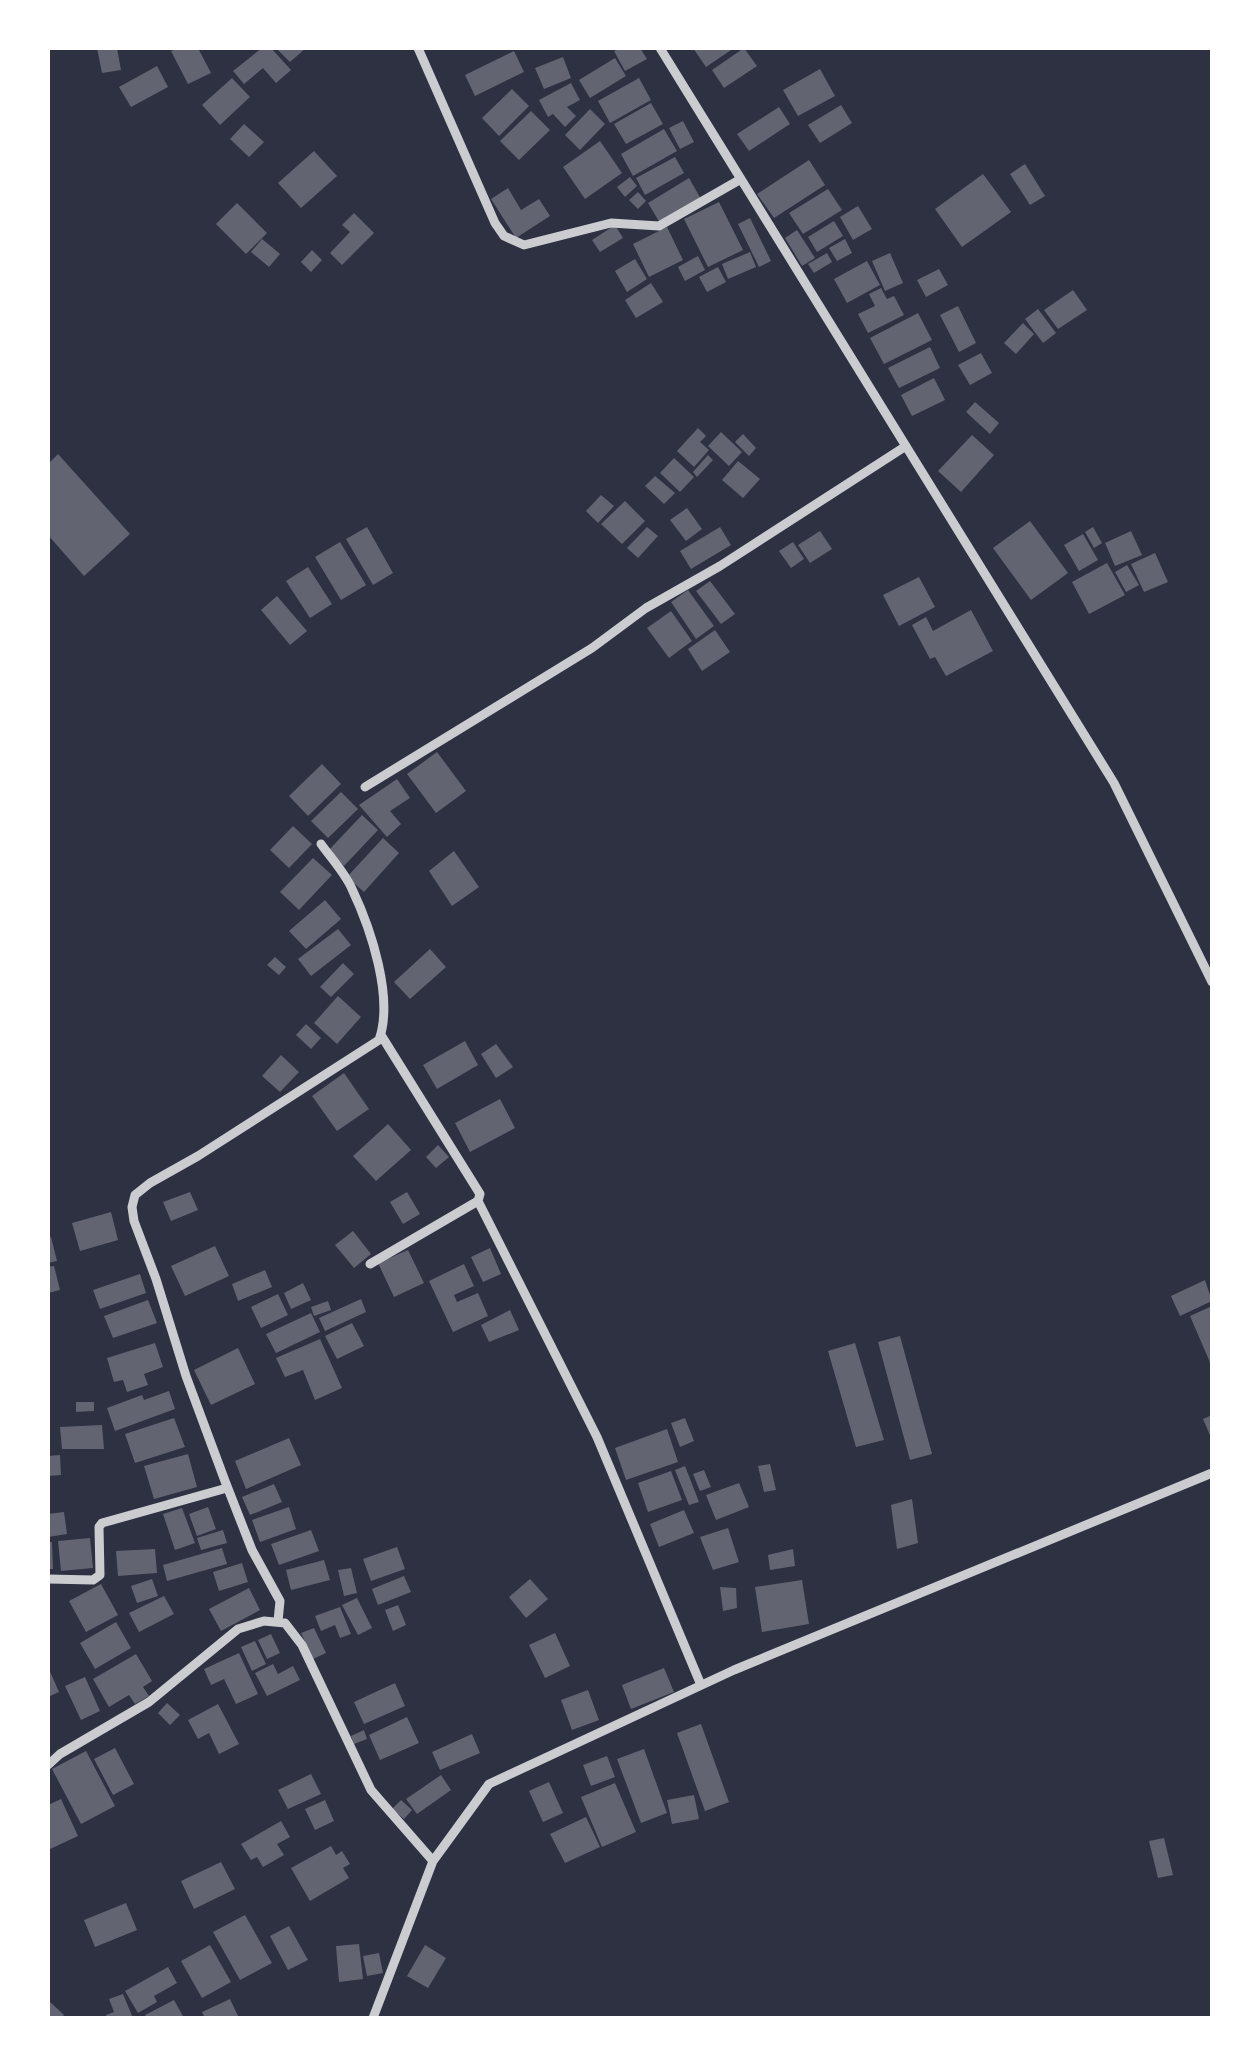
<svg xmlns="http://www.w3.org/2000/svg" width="1260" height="2066" viewBox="0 0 1260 2066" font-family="'Alegreya Sans',sans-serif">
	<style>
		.building { fill: #626471 }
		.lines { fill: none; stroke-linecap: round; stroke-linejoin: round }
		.minor { stroke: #caccd0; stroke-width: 9 }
	</style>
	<rect width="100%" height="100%" fill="#2d3142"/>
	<path class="building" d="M97 48H117L121 70 102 73Z
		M179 48H198L211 73 188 84 171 51Z
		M262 48H271L291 70 276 83 263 68 244 84 233 71Z
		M276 48H306L290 62Z
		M621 48H640L647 59 625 71 614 51Z
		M693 48H734L706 67Z
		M744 48 757 66 724 88 712 70Z
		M514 51 524 72 475 96 465 75Z
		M563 57 571 78 544 89 535 68Z
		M615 58 626 76 590 98 579 80Z
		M157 66 168 87 131 107 119 87Z
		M820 69 835 96 798 116 783 90Z
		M232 78 250 97 220 125 202 105Z
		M639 78 651 100 610 123 598 101Z
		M571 83 580 100 567 107 576 116 565 127 553 114 548 117 539 100Z
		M512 89 529 106 499 136 482 118Z
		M651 103 663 124 626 144 614 124Z
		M841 105 852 123 820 143 808 125Z
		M779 107 790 124 749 151 737 134Z
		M590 109 605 124 580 150 565 135Z
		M531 111 550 130 519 160 500 141Z
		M683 121 694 142 680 149 669 128Z
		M244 124 264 142 249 157 230 139Z
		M664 129 677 151 633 176 621 154Z
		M600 141 622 173 585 199 563 167Z
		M314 151 337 176 301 208 278 183Z
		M675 157 684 173 645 195 636 178Z
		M809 160 825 185 774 218 757 194Z
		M1025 164 1045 196 1030 205 1010 174Z
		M983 174 1011 212 962 247 935 209Z
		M630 177 637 186 625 197 617 187Z
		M689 178 701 199 660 223 648 203Z
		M508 188 521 210 539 199 550 216 516 238 491 199Z
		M828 189 842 210 803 234 789 213Z
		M638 192 646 201 638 209 629 200Z
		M719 202 743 250 708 267 684 219Z
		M237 203 267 233 246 254 216 224Z
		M858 206 872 229 853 240 840 217Z
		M354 213 374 233 342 265 330 253 350 232 342 225Z
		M750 218 771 261 759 267 738 224Z
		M834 221 843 236 817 252 808 237Z
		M615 225 623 238 600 252 592 240Z
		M667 227 683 260 649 277 633 244Z
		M797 230 815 258 802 266 785 238Z
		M262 239 280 254 269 267 251 252Z
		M845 239 852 253 837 261 829 248Z
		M312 250 322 260 311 272 301 262Z
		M750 252 756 267 728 279 722 264Z
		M827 253 832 262 814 273 808 264Z
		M890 253 903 283 885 291 872 261Z
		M698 256 705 270 685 281 678 267Z
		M635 259 647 279 627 292 615 271Z
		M867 261 880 285 847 303 834 279Z
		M718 267 726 282 707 292 699 277Z
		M939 269 948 285 926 297 917 280Z
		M651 283 663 302 636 318 625 300Z
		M881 288 887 299 894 296 904 315 868 333 858 314 875 306 869 294Z
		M1073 290 1087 310 1058 329 1044 310Z
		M958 306 976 343 959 352 940 315Z
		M1038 309 1056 333 1043 343 1025 319Z
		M918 313 932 340 884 364 870 338Z
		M1023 323 1034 334 1016 354 1004 343Z
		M930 347 940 368 899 388 888 368Z
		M981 353 992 373 970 385 958 365Z
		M934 378 945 400 912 416 901 395Z
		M975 402 999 423 990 434 966 412Z
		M698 428 706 436 700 442 709 450 694 467 677 451Z
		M721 432 742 452 729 466 708 446Z
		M743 434 756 448 749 456 735 442Z
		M972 435 994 455 961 492 938 471Z
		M58 454 130 534 84 576 48 535V464Z
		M708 455 713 460 697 477 693 472Z
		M674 458 694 477 680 492 660 473Z
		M738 461 760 479 743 498 722 480Z
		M655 476 675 493 664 504 645 486Z
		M601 495 614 506 598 523 586 511Z
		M625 501 645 521 622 544 601 524Z
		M687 508 702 529 686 541 670 520Z
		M1030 521 1068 573 1031 600 993 548Z
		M367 527 393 573 373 585 346 539Z
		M647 527 658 536 638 558 627 548Z
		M720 527 731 545 691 569 680 551Z
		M1093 527 1102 543 1094 548 1085 532Z
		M820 531 832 549 810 563 798 545Z
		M1131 531 1142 555 1115 566 1105 543Z
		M1083 534 1098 560 1079 571 1064 545Z
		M340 542 366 585 341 600 315 557Z
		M793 542 804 559 791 568 779 551Z
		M1155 553 1168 582 1144 592 1131 564Z
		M1107 563 1125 595 1089 614 1072 582Z
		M1127 565 1139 585 1126 592 1115 572Z
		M308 567 332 604 310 618 286 581Z
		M919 577 935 607 899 626 883 595Z
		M710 581 735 614 721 624 696 591Z
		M688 590 714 626 696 639 671 602Z
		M277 596 307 631 290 645 261 610Z
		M971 610 993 651 946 676 935 657 930 659 912 625 926 617 933 631Z
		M671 611 692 641 669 658 647 628Z
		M715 630 730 652 702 671 688 649Z
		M437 752 466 791 436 813 407 774Z
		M322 764 341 784 308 816 289 796Z
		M397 779 410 798 390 811 401 824 387 837 359 805Z
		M341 792 358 809 328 838 311 821Z
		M362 815 378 830 344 866 328 851Z
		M293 826 312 844 289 868 270 850Z
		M383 838 399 853 364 892 347 877Z
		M454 851 479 887 452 906 429 871Z
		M313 858 332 875 299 910 280 892Z
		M325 900 341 919 306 949 289 931Z
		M338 929 351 945 311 976 298 959Z
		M430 949 446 967 410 999 394 982Z
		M275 957 286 967 279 975 267 965Z
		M343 963 354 974 331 997 320 987Z
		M338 996 361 1017 337 1044 314 1023Z
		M306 1024 321 1038 311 1049 296 1035Z
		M465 1041 478 1065 437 1089 423 1065Z
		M496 1044 513 1067 496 1078 481 1054Z
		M281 1055 299 1072 280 1092 262 1076Z
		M344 1073 369 1109 337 1131 312 1096Z
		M500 1099 515 1128 470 1152 455 1123Z
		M388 1124 411 1150 376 1181 353 1156Z
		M438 1145 449 1157 436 1168 426 1157Z
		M190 1192 198 1210 171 1221 163 1202Z
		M407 1192 420 1214 403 1224 390 1202Z
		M111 1212 118 1240 80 1251 72 1223Z
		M353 1231 371 1254 354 1268 335 1245Z
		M51 1237 57 1261 48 1263V1238Z
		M215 1246 229 1276 185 1296 171 1266Z
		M490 1248 501 1274 483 1282 471 1257Z
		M408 1250 424 1283 394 1297 378 1263Z
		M464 1264 474 1286 454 1295 457 1302 478 1293 488 1316 453 1332 429 1281Z
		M54 1266 60 1290 48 1293V1267Z
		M265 1270 272 1287 238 1301 232 1284Z
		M140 1274 146 1293 100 1309 93 1290Z
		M1205 1280 1212 1301 1180 1316 1171 1296Z
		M303 1283 311 1300 291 1309 284 1293Z
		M278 1294 288 1315 261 1328 251 1307Z
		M361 1299 366 1312 325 1331 319 1318Z
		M148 1300 157 1323 113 1338 104 1316Z
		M328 1301 331 1310 314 1316 311 1307Z
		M1212 1306V1367L1190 1316Z
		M510 1310 519 1330 489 1342 481 1325Z
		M311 1313 320 1332 276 1353 266 1334Z
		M352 1323 364 1346 337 1359 325 1336Z
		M900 1336 932 1454 910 1460 878 1342Z
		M320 1339 342 1388 315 1400 303 1370 285 1377 276 1358Z
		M155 1343 163 1367 144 1374 148 1385 127 1392 123 1380 114 1382 107 1358Z
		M855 1343 884 1440 856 1447 828 1351Z
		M238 1348 255 1384 211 1405 194 1370Z
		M169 1391 175 1409 115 1431 107 1408 142 1395 144 1400Z
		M76 1402H94V1411L76 1412Z
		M1212 1415V1440L1203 1419Z
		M174 1418 185 1447 135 1463 125 1434Z
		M685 1418 694 1441 680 1447 671 1423Z
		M102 1425 104 1449H62L60 1427Z
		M667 1429 678 1462 626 1480 615 1448Z
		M289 1438 301 1465 246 1489 235 1461Z
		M188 1454 197 1487 154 1499 144 1466Z
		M60 1455 61 1475 48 1476V1456Z
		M770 1464 776 1490 764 1492 758 1466Z
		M685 1466 699 1502 689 1505 675 1470Z
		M704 1470 711 1487 700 1491 693 1474Z
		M671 1471 682 1500 648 1512 638 1483Z
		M739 1483 749 1507 716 1520 706 1495Z
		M274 1484 282 1502 250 1515 242 1497Z
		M912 1499 918 1543 897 1549 891 1505Z
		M208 1507 216 1529 197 1536 189 1514Z
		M289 1507 296 1529 260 1542 252 1520Z
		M182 1508 195 1543 175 1550 163 1514Z
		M684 1510 694 1533 659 1547 650 1524Z
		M64 1512 67 1534 48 1537V1514Z
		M728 1528 739 1562 713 1570 700 1537Z
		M223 1530 227 1543 201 1550 197 1538Z
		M311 1530 319 1551 279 1565 271 1544Z
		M90 1538 93 1568 61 1571 58 1541Z
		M48 1542H52L53 1569H48Z
		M397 1547 405 1569 371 1581 363 1559Z
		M222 1548 227 1564 167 1581 163 1565Z
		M155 1549 157 1573 118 1576 116 1551Z
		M793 1549 795 1566 770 1570 768 1555Z
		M324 1560 330 1580 291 1590 286 1570Z
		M242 1563 248 1582 219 1591 213 1572Z
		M351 1568 357 1593 344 1596 338 1570Z
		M404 1576 411 1592 378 1605 372 1589Z
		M152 1579 158 1596 137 1603 131 1586Z
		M530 1579 548 1599 526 1618 509 1597Z
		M802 1580 809 1624 762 1632 755 1587Z
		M101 1584 118 1615 86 1632 69 1601Z
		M720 1587 736 1588 737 1608 723 1611Z
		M249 1588 260 1610 221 1631 209 1609Z
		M164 1596 174 1614 139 1632 129 1613Z
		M357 1598 372 1628 358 1635 342 1605Z
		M398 1605 406 1625 393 1631 385 1610Z
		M340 1607 351 1634 340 1638 335 1625 321 1631 315 1616Z
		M116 1622 131 1648 95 1669 80 1643Z
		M314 1628 326 1653 313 1659 301 1633Z
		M555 1633 570 1666 545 1678 529 1645Z
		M271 1634 280 1653 267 1659 258 1640Z
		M255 1641 266 1664 252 1671 241 1647Z
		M239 1653 258 1694 236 1704 224 1679 211 1685 204 1669Z
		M136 1654 152 1681 143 1687 149 1696 135 1704 129 1695 109 1707 93 1679Z
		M273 1664 278 1674 293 1666 300 1680 267 1696 255 1673Z
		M48 1667 59 1692 48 1697Z
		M664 1668 674 1692 631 1709 622 1685Z
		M85 1677 100 1711 81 1720 65 1686Z
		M395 1683 405 1706 364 1724 354 1702Z
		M588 1690 599 1720 572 1730 561 1700Z
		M167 1703 180 1715 170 1725 158 1713Z
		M218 1704 239 1744 219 1754 209 1733 198 1739 188 1720Z
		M407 1717 419 1743 380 1760 369 1735Z
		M701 1724 729 1802 705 1811 677 1733Z
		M364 1730 367 1739 354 1744 351 1736Z
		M472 1734 480 1753 440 1770 432 1752Z
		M115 1748 134 1784 113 1795 94 1759Z
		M644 1749 667 1813 641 1823 617 1759Z
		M86 1751 115 1806 81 1824 52 1769Z
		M607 1756 615 1777 591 1786 583 1765Z
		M311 1774 321 1794 288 1809 278 1790Z
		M441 1775 451 1790 417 1814 406 1799Z
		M549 1782 563 1813 543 1822 529 1791Z
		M615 1783 636 1832 602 1847 581 1797Z
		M694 1795 699 1819 672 1824 667 1800Z
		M61 1799 78 1836 48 1850V1805Z
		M325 1800 334 1821 315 1830 305 1809Z
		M401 1800 412 1810 404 1819 392 1809Z
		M586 1817 600 1847 565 1863 550 1834Z
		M281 1821 290 1837 277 1844 284 1855 263 1867 257 1857 251 1860 241 1844Z
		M1164 1838 1173 1875 1158 1878 1149 1841Z
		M331 1846 336 1855 342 1851 350 1864 343 1868 349 1878 310 1901 291 1868Z
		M221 1862 235 1889 194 1909 181 1881Z
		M126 1903 137 1930 95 1947 84 1920Z
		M245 1915 272 1963 240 1980 213 1932Z
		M289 1926 308 1960 288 1970 270 1936Z
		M359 1944 363 1979 339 1982 336 1946Z
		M210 1945 231 1982 202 1998 181 1961Z
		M425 1945 446 1958 428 1988 407 1976Z
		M379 1953 383 1973 367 1976 363 1956Z
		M168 1967 177 1983 154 1996 157 2002 138 2013 125 1991Z
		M123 1994 133 2018H107L106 2015 114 2012 109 1999Z
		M230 1999 238 2016 205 2018 202 2012Z
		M48 2000 64 2015 61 2018H48Z
		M174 2000 184 2018H147L145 2015Z"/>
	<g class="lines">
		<path class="minor" d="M418 48 495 223 504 236 524 245 611 223 659 226 741 179
			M660 48 1114 783 1212 982
			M365 787 592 648 646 608 720 566 906 446
			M478 1201 597 1437 701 1685
			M370 1264 478 1201 480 1194 381 1035
			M48 1579 93 1580 100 1575 99 1527 102 1523 227 1488
			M278 1621 280 1601 252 1550 225 1481 186 1376 156 1279 134 1221 132 1207 135 1195 150 1183 198 1156 379 1040C394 998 371 929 352 889 345 873 331 858 321 844
			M48 1765 60 1754 149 1702 238 1629 264 1621 285 1623 302 1645 371 1790 433 1861
			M373 2018 433 1861 489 1784 734 1670 1212 1473"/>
	</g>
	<rect width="1260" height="2066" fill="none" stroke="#ffffff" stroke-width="100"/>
</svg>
